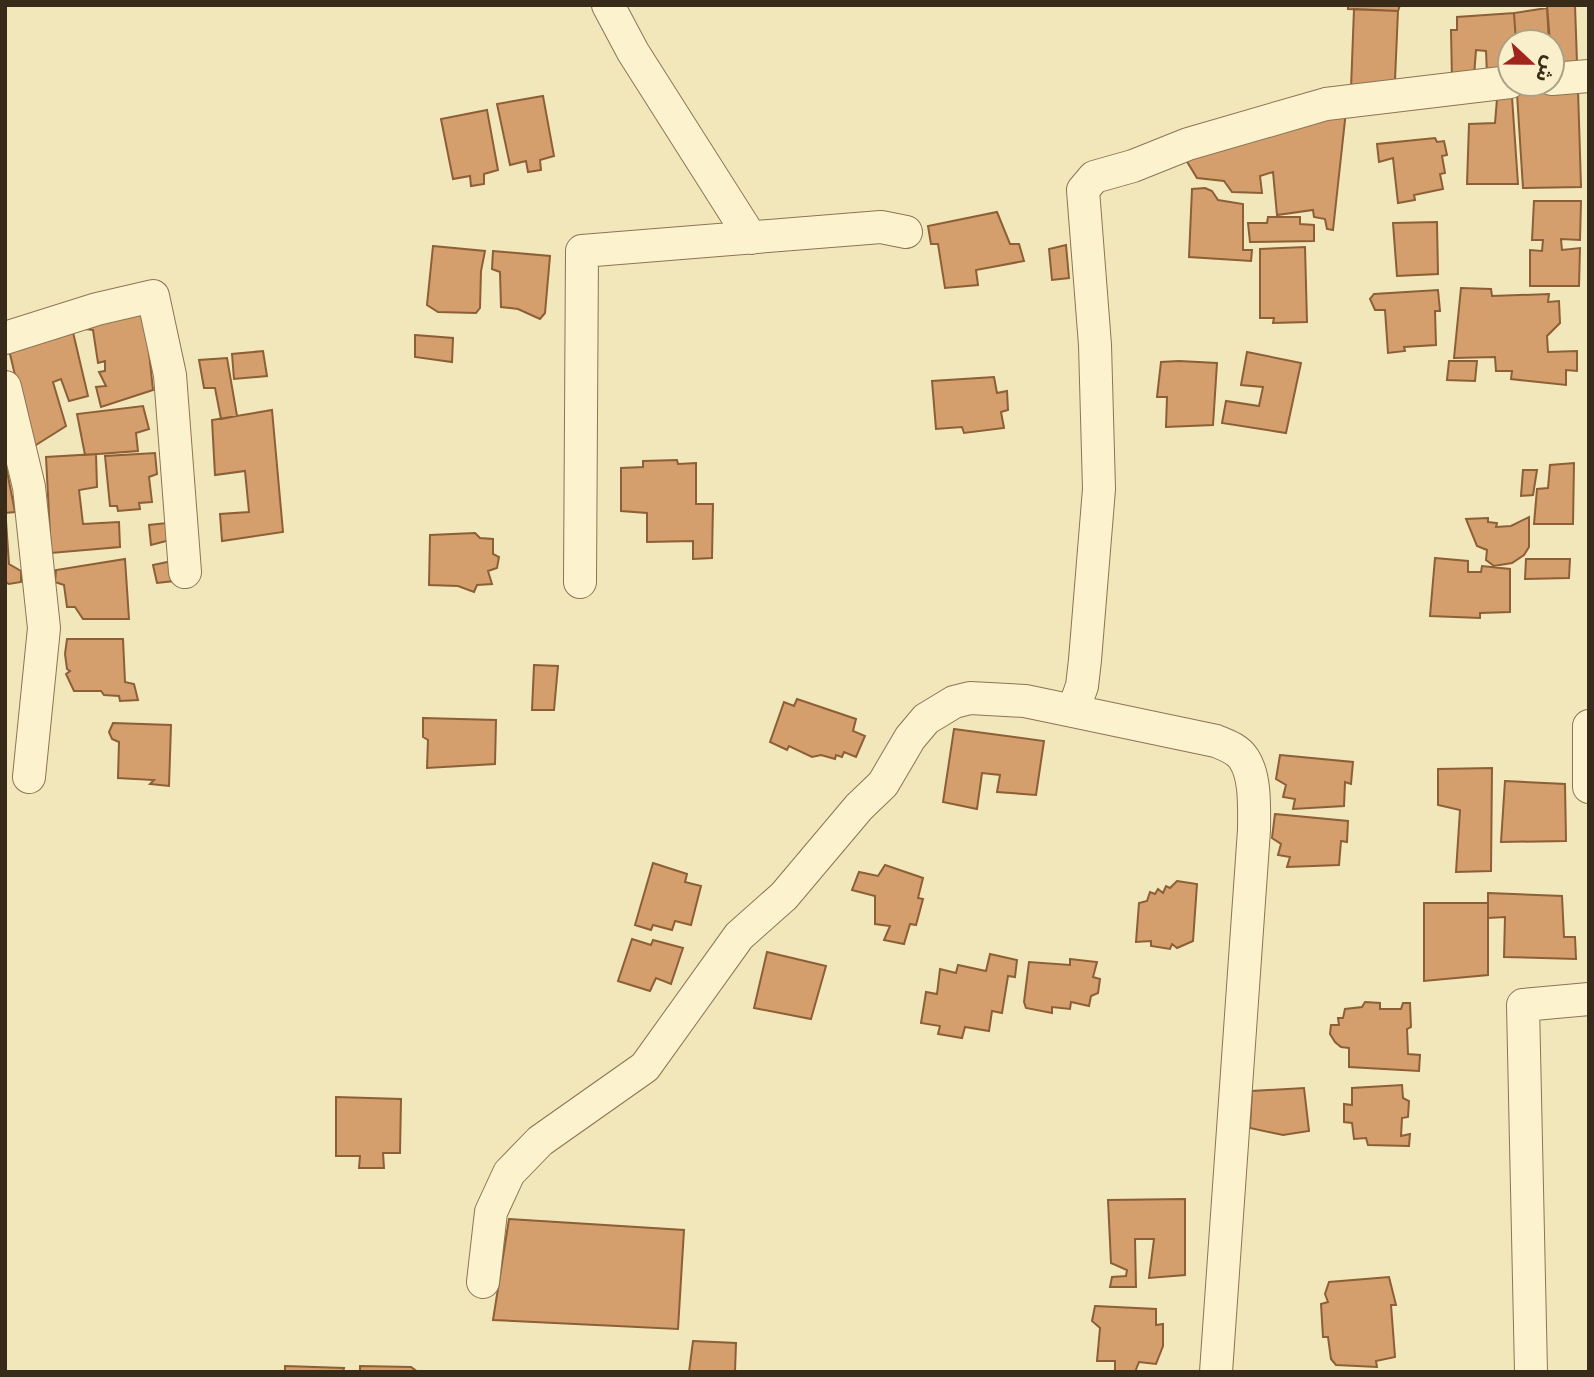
<svg xmlns="http://www.w3.org/2000/svg" width="1594" height="1377" viewBox="0 0 1594 1377" font-family="Bitter,'Noto Sans Arabic',serif">
	<style>
		.building { fill: #d49f6c; stroke: #8c5f36; stroke-width: 2 }
		.lines { fill: none; stroke-linecap: round; stroke-linejoin: round }
		.minor-casing { stroke: #8b7553; stroke-width: 34 }
		.minor { stroke: #fcf2ce; stroke-width: 32 }
	</style>
	<rect width="100%" height="100%" fill="#f2e6bb"/>
	<path class="building" d="M1348 5H1400L1398 11 1348 9Z
		M1547 5H1575L1577 63 1552 67Z
		M1547 8 1549 42H1516L1514 13Z
		M1354 9 1398 11 1395 80 1351 89Z
		M1514 13 1516 42H1510V73L1487 75 1486 51 1476 50 1474 76 1452 79 1451 30H1457V17Z
		M1578 89 1581 187 1523 188 1517 94Z
		M543 96 554 156 540 160 541 170 528 172 526 161 510 165 497 104Z
		M1512 97 1518 184H1467L1469 124 1495 123 1497 99Z
		M487 110 498 170 484 174V184L471 186 470 176 453 179 441 119Z
		M1346 111 1333 230 1327 229 1325 219 1314 217 1313 210 1277 215 1273 172 1260 176 1262 193 1232 192 1224 181 1197 178 1183 155Z
		M1435 138 1437 142 1444 141 1447 155 1442 156 1445 173 1440 174 1443 189 1414 195 1415 200 1398 203 1393 158 1379 162 1377 144Z
		M1205 188 1212 191 1218 200 1243 204V250H1252L1251 261 1189 257 1192 189Z
		M1534 201H1581L1580 240 1561 239 1562 250 1580 248 1579 286H1530V250L1542 251 1543 240H1532Z
		M997 212 1010 244H1019L1024 261 976 270 978 285 945 288 938 244H931L928 226Z
		M1268 217H1300V224L1314 225V241L1250 242 1248 223H1267Z
		M1437 222 1438 274 1397 276 1393 223Z
		M1066 245 1069 278 1052 280 1049 249Z
		M433 246 485 251 481 271 480 308 476 313 438 312 427 305Z
		M1305 247 1307 322 1273 323 1274 318H1260V249Z
		M493 251 550 256 545 313 540 319 518 309 501 307 500 272 492 269Z
		M1461 288 1491 289 1492 296 1549 294 1548 302 1559 301 1560 323 1547 336 1548 352 1577 351V371L1566 370V385L1511 379 1512 371H1496L1495 357 1454 358Z
		M1438 290 1440 311H1435L1436 345 1404 347 1405 351 1388 353 1385 310H1375L1370 299 1374 294Z
		M141 308 145 315 153 390 101 407 96 387 106 386 99 372 105 371V361L98 363 93 330 77 328Z
		M72 328 88 396 69 401 61 379 53 382 66 426 36 445 31 443 10 354 13 349Z
		M415 335 453 338 452 362 415 357Z
		M263 351 267 376 234 379 232 354Z
		M1247 352 1301 363 1286 433 1222 423 1226 401 1259 406 1263 387 1241 385Z
		M227 358 237 416 221 419 215 388H204L199 360Z
		M1179 361 1217 363 1213 425 1166 427 1167 397H1157L1161 362Z
		M1449 361H1477L1475 381 1447 380Z
		M994 377 997 393 1007 391 1008 410 1001 412 1004 428 964 433 962 427 936 429 932 381Z
		M143 406 149 429 136 433 138 451 85 455 77 414Z
		M272 410 283 532 222 541 220 514 249 512 245 471 215 475 212 420Z
		M155 453 157 474 149 477 152 502 139 503 140 509 118 511 117 506H110L105 456Z
		M96 454 97 487 79 490 83 524 119 522 120 547 51 553 46 457Z
		M677 460 678 464 696 463V504H713L712 558 693 559V541L647 542V513L621 511V468L643 467V461Z
		M5 461 15 512 5 513Z
		M1574 463 1573 524H1534L1537 489 1548 488 1550 465Z
		M1523 470H1537L1533 495 1521 496Z
		M1529 517V547L1524 555 1512 563 1494 566 1486 560 1487 550 1477 546 1466 519 1488 518V522L1497 523 1496 527 1511 526Z
		M6 521 9 564 21 571V582L9 584 5 582Z
		M167 523 170 540 151 545 149 525Z
		M475 533 480 538 493 539V554L499 557 497 568 488 571 492 584 477 585 474 592 458 586 429 585 430 535Z
		M1435 558 1468 561V572H1481L1482 566 1510 569V612L1480 613V618L1430 616Z
		M125 559 129 619H83L75 607H67L64 585 55 582 56 570Z
		M1526 559H1570L1569 578 1525 579Z
		M172 561 174 581 157 583 153 565Z
		M67 639H123L125 682 134 684 138 700 120 701 119 696 104 695 101 691H74L66 674 70 671 67 669 65 654Z
		M534 665 558 666 554 710H532Z
		M797 699 856 719 853 731 865 736 856 757 844 752 842 757 836 755 835 759 821 755 812 757 789 746 787 750 770 742 784 702 794 706Z
		M423 718 496 720 495 764 427 768 428 740 423 737Z
		M113 723 171 725 169 786 150 784 154 780 118 778 119 742 112 739 109 732Z
		M954 729 1044 741 1036 795 997 792 1000 775 982 773 977 809 943 802Z
		M1280 755 1353 762 1351 784 1345 782 1344 806 1293 809 1295 799 1283 797 1286 785 1276 779Z
		M1492 768 1491 871 1456 872 1460 810 1438 805V769Z
		M1505 781 1565 784 1566 841 1501 842Z
		M1275 814 1348 821 1347 842 1341 841 1339 865 1287 867 1290 857 1278 855 1281 844 1272 838Z
		M653 863 687 874 685 882 701 886 691 925 675 921 672 930 653 925 651 930 635 925Z
		M885 865 923 878 918 898 923 899 916 925 910 924 904 944 884 940 890 926 875 924V896L852 890 859 872 878 876Z
		M1177 881 1197 884 1193 941 1177 948 1172 944 1170 949 1151 946V941L1136 942 1139 903 1147 901 1150 892 1155 894 1158 889 1163 893 1166 886 1170 888Z
		M1488 893 1562 896 1564 937H1575L1576 959 1504 957 1505 917 1488 918Z
		M1424 903H1488V975L1424 981Z
		M632 939 651 945 653 940 683 948 671 984 656 978 650 991 618 981Z
		M767 952 826 966 811 1019 754 1008Z
		M990 954 1017 960 1015 977 1008 976 1002 1013 992 1011 989 1031 965 1027 962 1038 938 1034 940 1026 921 1023 926 992 937 994 940 969 956 973 958 965 986 971Z
		M1070 959 1097 962 1093 977 1100 979 1098 993 1091 996 1089 1006 1071 1002 1070 1009 1052 1007V1013L1026 1008 1024 1002 1029 962 1070 965Z
		M1365 1002 1380 1003V1009H1401L1403 1003H1410L1411 1027 1407 1029 1408 1054 1420 1055 1419 1071 1349 1067V1048L1341 1047 1335 1042 1330 1034 1331 1025H1339L1338 1018H1343L1345 1009 1362 1007Z
		M1402 1085 1403 1098 1409 1101 1408 1117 1402 1118 1401 1136 1410 1134 1409 1146 1368 1145 1366 1138 1354 1139 1352 1123 1344 1122V1104L1352 1105V1088Z
		M1304 1088 1309 1131 1283 1135 1250 1128 1252 1091Z
		M336 1097 401 1099 400 1153H383L384 1168H359L360 1156H336Z
		M1185 1199V1275L1149 1278 1154 1239H1135L1136 1287H1110L1112 1277 1126 1276 1127 1270 1111 1263 1108 1200Z
		M509 1219 684 1230 678 1329 493 1320Z
		M1389 1277 1396 1305H1391L1395 1357 1376 1361 1377 1367 1336 1365 1331 1359 1328 1337H1323L1321 1304 1328 1302 1325 1294 1329 1282Z
		M1095 1306 1156 1309V1325L1163 1324V1346L1156 1364 1139 1362 1135 1372H1115V1361H1097L1100 1328 1092 1321Z
		M693 1341 736 1343 735 1372H689Z
		M285 1366 344 1368 343 1372H285Z
		M360 1366 411 1367 418 1372H360Z"/>
	<g class="lines">
		<defs>
			<path id="minor" d="M608 5 633 52 751 238
				M1552 79 1589 76
				M5 338 97 309 153 296 170 375 185 572
				M5 387 29 487 44 628 29 777
				M580 582 582 251 881 227 906 232
				M1589 726V787
				M483 1282 491 1212 509 1173 540 1141 645 1067 739 936 784 896 859 807 883 784 910 738 926 719 954 702 970 698 1025 701 1073 711
				M1216 1372 1254 830C1254 809 1256 777 1244 759 1238 749 1226 745 1216 741L1073 711 1082 686 1085 660 1099 489 1095 345 1083 190 1094 177 1133 166 1188 144 1326 104 1510 82
				M1531 1372 1523 1005 1589 999"/>
		</defs>
		<use href="#minor" class="minor-casing"/>
		<use href="#minor" class="minor"/>
	</g>
	<rect width="1594" height="1377" fill="none" stroke="#382b1a" stroke-width="14"/>
	<g transform="translate(1531 63) rotate(112)"><circle r="33" fill="#f9efcb" stroke="#aca184" stroke-width="2"/>
	<path d="M0-5L12 26L0 18L-12 26Z" fill="#a0261d"/>
	<text y="-10" font-size="19" font-weight="bold" text-anchor="middle" fill="#382b1a">ش</text>
	</g>
</svg>
